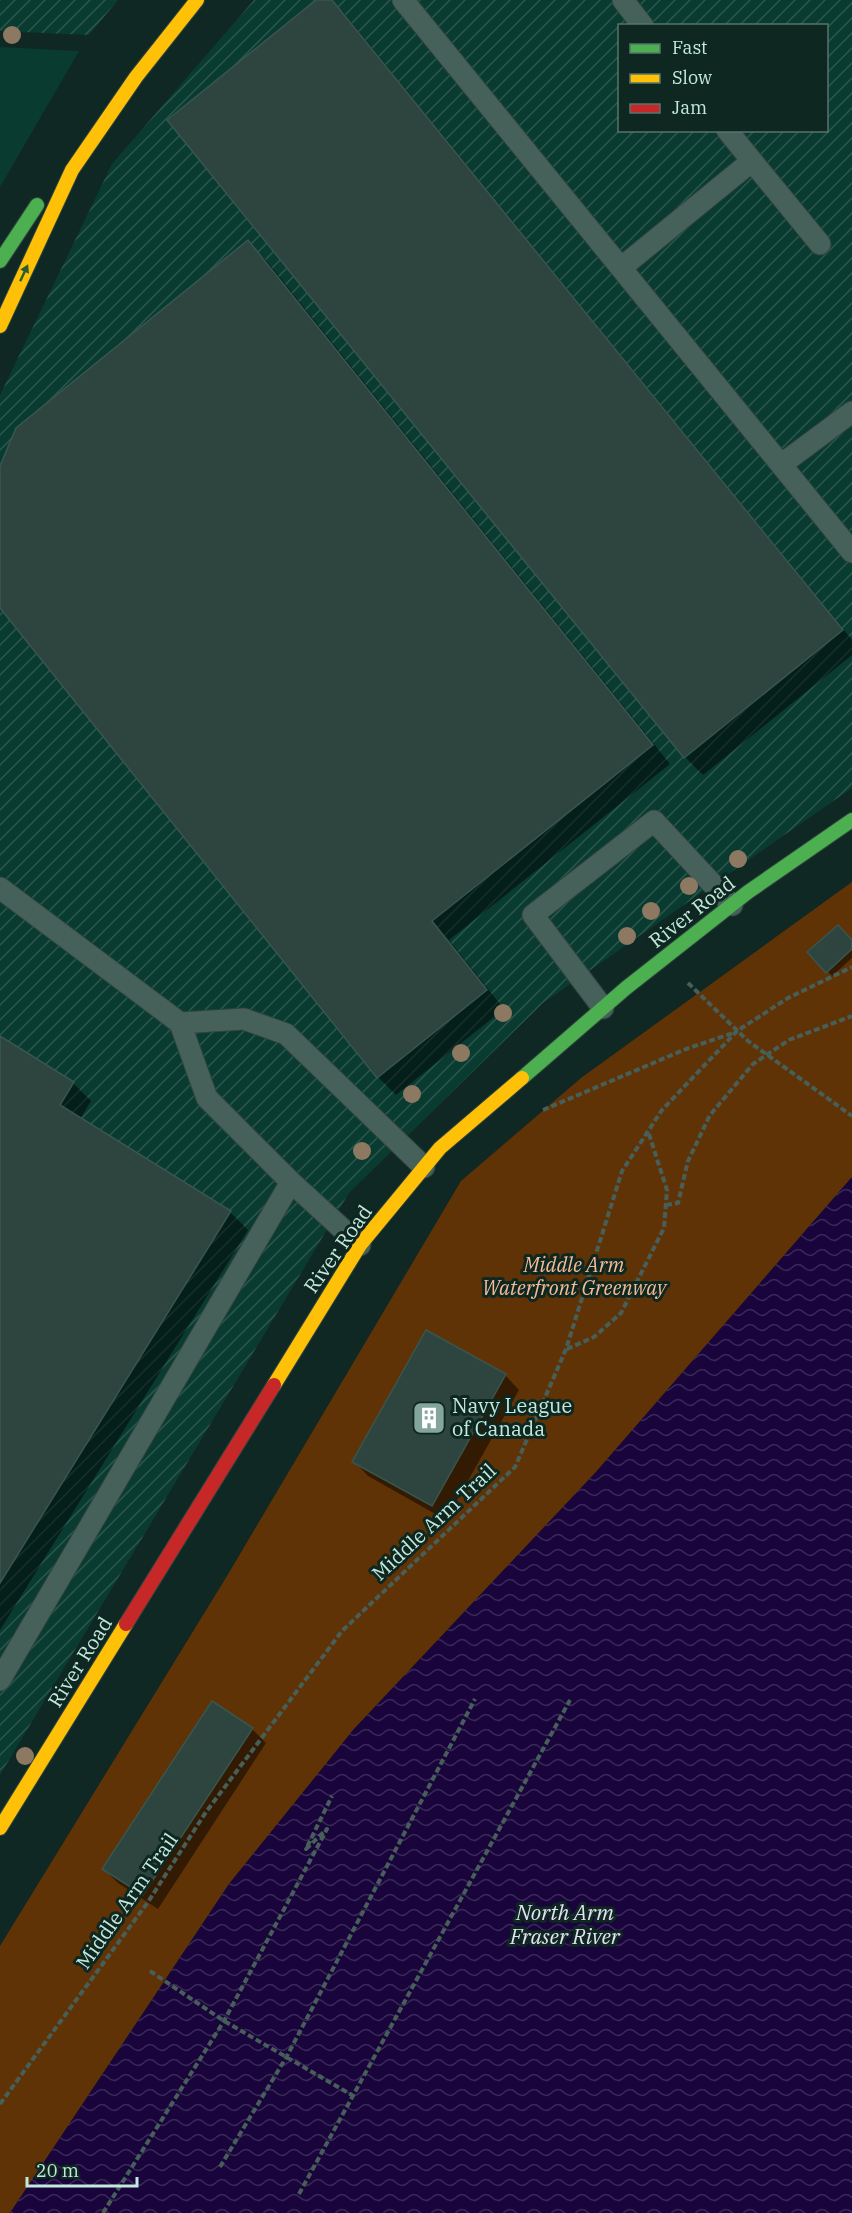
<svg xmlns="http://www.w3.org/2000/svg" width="852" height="2213" viewBox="0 0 852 2213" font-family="'IBM Plex Serif',serif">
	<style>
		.built { fill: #093b30 }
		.industrial { fill: url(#industrial-furrows); fill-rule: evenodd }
		.green { fill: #603307 }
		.water { fill: url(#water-waves) }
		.shadow { fill: #0007 }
		.building { fill: #2d443f; stroke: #38564f; stroke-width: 1.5 }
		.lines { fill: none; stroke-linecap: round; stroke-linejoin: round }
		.lane-casing { stroke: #31443f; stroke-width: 23 }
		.fast-casing { stroke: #31443f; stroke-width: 16 }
		.slow-casing { stroke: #31443f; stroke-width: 16 }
		.jam-casing { stroke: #31443f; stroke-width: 16 }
		.path { stroke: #475f59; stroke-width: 4; stroke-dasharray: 6 3; stroke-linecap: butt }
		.lane { stroke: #46615a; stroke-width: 21 }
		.fast { stroke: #4caf50; stroke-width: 14 }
		.slow { stroke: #ffc107; stroke-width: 14 }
		.jam { stroke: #c62828; stroke-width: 14 }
		.tree { fill: #8d7962 }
		.oneway { fill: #275d33 }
		.labels { text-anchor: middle; stroke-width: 6; stroke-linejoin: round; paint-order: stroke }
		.street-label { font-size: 20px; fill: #c3e9dd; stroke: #0e2720 }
		.park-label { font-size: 20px; font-style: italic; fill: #f3bb96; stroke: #0e2720 }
		.poi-label { font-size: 20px; fill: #c3e9dd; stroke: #0e2720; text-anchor: start }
		.water-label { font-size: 21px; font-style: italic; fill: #e4e1f5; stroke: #0e2720 }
	</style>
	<defs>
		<pattern id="industrial-furrows" width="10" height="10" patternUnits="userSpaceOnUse" patternTransform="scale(1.5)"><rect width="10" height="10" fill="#093b30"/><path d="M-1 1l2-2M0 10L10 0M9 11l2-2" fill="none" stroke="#2b574e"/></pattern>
		<pattern id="water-waves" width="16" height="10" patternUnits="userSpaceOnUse" patternTransform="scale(1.5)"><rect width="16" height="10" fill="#19043c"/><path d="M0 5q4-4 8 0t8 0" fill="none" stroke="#392958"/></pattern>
	</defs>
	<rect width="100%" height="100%" fill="#102823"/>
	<path class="built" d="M0 47 79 51 0 187Z"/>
	<path class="industrial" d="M0 0H118L89 35 0 31Z
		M254 0H852V788L543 1003 349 1193 0 1775V395L112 164ZM620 26H826V130H620Z"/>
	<path class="green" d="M852 882V1177L596 1472 354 1729 229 1884 10 2213H0V1946L227 1576 461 1181 581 1078Z"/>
	<path class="water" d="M852 1177V2213H10L229 1884 354 1729 596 1472Z"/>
	<path class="shadow" d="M319 0H331L343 12 852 640V655L703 775 685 757 170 120Z
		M248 242 266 260 670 764 449 940 504 1009 396 1095 378 1077 0 605V470Z
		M852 942V958L832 976 809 952Z
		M0 1038 73 1083 91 1101 80 1119 230 1212 248 1230 0 1630Z
		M505 1375 519 1390 446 1520 368 1476 354 1461Z
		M252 1729 266 1743 158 1909 118 1883 104 1869Z"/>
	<path class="building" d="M316 0H332L843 630 684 758 167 120Z
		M248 240 653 745 432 921 487 990 377 1078 0 608V466L16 428Z
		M838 925 852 940V949L826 973 807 952Z
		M0 1036 74 1082 60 1105 231 1211 0 1583Z
		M426 1330 506 1374 432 1506 352 1462Z
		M212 1701 253 1728 143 1895 102 1869Z"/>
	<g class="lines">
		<defs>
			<path id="lane" d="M403 0 852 552
				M623 0 643 26
				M752 161 820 244
				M622 267 752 161 727 130
				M782 464 852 412
				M0 888 180 1023 207 1098 291 1182 360 1245
				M603 1008 533 915 654 821 732 905
				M180 1023 244 1019 286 1034 424 1167
				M0 1680 291 1182"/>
			<path id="fast" d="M0 261 37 205
				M522 1078 626 988 748 892 852 820"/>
			<path id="slow" d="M0 326 72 170 136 77 197 0
				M274 1385 360 1245 440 1148 522 1078
				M0 1828 126 1624"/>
			<path id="jam" d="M126 1624 274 1385"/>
		</defs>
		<use href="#lane" class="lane-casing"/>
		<use href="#fast" class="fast-casing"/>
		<use href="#slow" class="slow-casing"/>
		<use href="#jam" class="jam-casing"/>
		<path class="path" d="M688 983 748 1041 852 1116
			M543 1110 686 1049 736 1032
			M666 1205 678 1203 688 1161 710 1115 753 1064 789 1040 852 1016
			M567 1349 594 1337 621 1313 664 1228 667 1190 648 1131
			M150 1971 224 2021 352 2095
			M0 2104 148 1902 206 1812 342 1631 515 1467 566 1349 622 1171 662 1110 737 1031 788 998 852 967
			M220 2167 287 2056 475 1699
			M299 2194 570 1700
			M103 2213 224 2021 327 1829 306 1849 332 1796"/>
		<use href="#lane" class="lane"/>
		<use href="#fast" class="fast"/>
		<use href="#slow" class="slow"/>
		<use href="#jam" class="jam"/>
	</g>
	<g class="tree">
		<circle cx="12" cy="35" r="9"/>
		<circle cx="738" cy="859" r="9"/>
		<circle cx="689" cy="886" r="9"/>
		<circle cx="651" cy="911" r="9"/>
		<circle cx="627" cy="936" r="9"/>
		<circle cx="503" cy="1013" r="9"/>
		<circle cx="461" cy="1053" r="9"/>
		<circle cx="412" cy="1094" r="9"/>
		<circle cx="362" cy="1151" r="9"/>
		<circle cx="25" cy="1756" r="9"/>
	</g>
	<defs><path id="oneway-solid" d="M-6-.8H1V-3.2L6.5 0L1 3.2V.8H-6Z" transform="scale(1.5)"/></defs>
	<use class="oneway" href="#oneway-solid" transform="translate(24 273) rotate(-65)"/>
	<defs>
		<symbol id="building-square" viewBox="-11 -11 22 22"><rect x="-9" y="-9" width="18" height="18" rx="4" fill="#84a59c" stroke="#0e2720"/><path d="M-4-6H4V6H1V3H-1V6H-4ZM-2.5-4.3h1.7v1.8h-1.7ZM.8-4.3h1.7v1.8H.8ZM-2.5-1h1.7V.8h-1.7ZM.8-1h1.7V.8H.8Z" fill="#fff"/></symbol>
	</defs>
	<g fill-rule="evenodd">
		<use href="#building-square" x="410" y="1399" width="38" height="38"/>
	</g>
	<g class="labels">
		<g class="street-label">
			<text transform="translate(692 912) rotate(-38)" y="7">River Road</text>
			<text transform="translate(338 1249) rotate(-55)" y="7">River Road</text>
			<text transform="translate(434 1522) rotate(-43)" y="7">Middle Arm Trail</text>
			<text transform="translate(80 1662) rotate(-58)" y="7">River Road</text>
			<text transform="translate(127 1901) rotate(-55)" y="7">Middle Arm Trail</text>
		</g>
		<g class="park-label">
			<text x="574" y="1272">Middle Arm<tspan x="574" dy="23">Waterfront Greenway</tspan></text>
		</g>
		<g class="poi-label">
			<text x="452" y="1413">Navy League<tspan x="452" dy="23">of Canada</tspan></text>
		</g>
		<g class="water-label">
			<text x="565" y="1920">North Arm<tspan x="565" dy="24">Fraser River</tspan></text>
		</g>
	</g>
	<rect x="618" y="24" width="210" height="108" fill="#0e2720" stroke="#56756c" stroke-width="1.5"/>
	<rect x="630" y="44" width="30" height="9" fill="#4caf50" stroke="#56756c" stroke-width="1.5"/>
	<text x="672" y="54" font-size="18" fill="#c3e9dd">Fast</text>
	<rect x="630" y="74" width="30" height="9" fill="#ffc107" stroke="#56756c" stroke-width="1.5"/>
	<text x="672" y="84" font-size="18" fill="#c3e9dd">Slow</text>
	<rect x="630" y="104" width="30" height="9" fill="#c62828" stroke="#56756c" stroke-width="1.5"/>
	<text x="672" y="114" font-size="18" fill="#c3e9dd">Jam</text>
	<path d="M27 2177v9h110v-9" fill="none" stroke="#c3e9dd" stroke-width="3"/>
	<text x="36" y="2177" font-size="18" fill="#c3e9dd" stroke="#0e2720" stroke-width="4.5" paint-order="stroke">20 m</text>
</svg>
